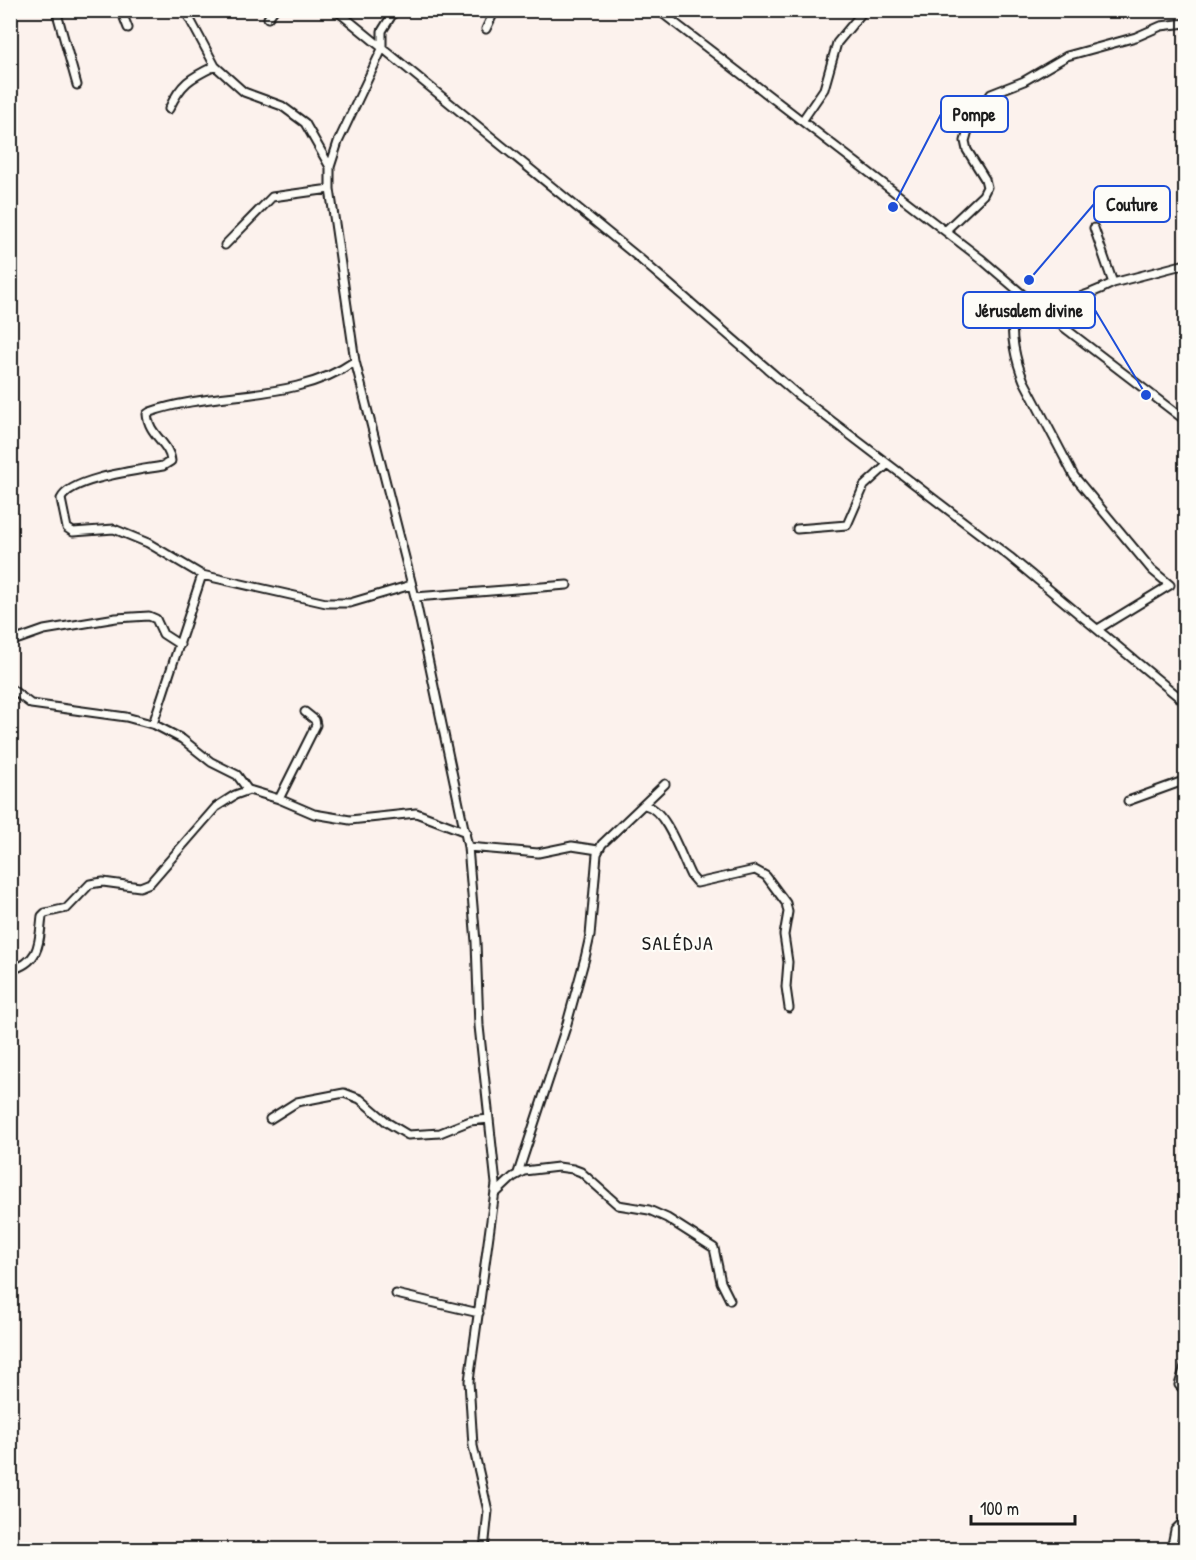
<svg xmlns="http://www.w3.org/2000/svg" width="1196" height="1560" viewBox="0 0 1196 1560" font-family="'Patrick Hand',sans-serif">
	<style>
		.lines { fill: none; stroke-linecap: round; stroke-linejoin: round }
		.street-casing { stroke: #1c1c1c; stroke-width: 11 }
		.street { stroke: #fdfcf7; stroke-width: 7 }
		.labels { text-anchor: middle; stroke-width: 4.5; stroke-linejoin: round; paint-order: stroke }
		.quarter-label { font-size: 20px; letter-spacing: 1.5px; fill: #1c1c1c; stroke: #fdfcf7 }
		.leader { fill: none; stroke: #1d4ed8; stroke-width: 2 }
		.callout-dot { fill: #1d4ed8; stroke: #fdfcf7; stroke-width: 2 }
		.callout { fill: #fdfcf7; stroke: #1d4ed8; stroke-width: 2 }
		.callout-label { font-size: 18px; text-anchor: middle; font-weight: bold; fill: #1c1c1c }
	</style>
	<rect width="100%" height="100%" fill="#fcf2ed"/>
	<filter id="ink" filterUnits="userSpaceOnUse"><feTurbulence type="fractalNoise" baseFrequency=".0167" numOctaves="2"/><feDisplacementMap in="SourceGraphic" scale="12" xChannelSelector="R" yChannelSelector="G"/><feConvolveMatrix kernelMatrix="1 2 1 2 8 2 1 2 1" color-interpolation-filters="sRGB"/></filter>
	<g filter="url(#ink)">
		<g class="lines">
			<defs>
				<path id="street" d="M56 10 77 85
					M121 10 128 28
					M185 10 215 66 244 92 282 106 305 123 330 167
					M336 10 639 258 799 396 1010 557 1186 703
					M395 10 382 31V49L338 142 330 167V189L355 361 415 597 468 847 476 942 479 1026 496 1184 469 1381 473 1446 488 1511 484 1550
					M658 10 980 258 1036 306 1186 421
					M268 18 274 10
					M486 29 495 10
					M169 109C181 83 190 78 215 66
					M802 121 824 89 837 43 861 14
					M1094 228 1113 283C1099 290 1085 296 1070 300 1055 303 1027 302 1017 314 1006 327 1018 367 1024 381L1074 476 1152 570 1170 585 1098 629
					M945 231 983 195 987 187 985 179 967 150 965 141 969 127 991 94 1024 81 1067 56 1136 37 1161 26 1186 23
					M225 245 272 197 330 189
					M1113 283 1186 264
					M355 361C295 403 217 389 150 412L147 414C148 434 170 444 171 461L163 466C140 470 70 478 61 499L67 528 73 532 114 529 148 543 202 575 326 603H350L411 585
					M797 529 847 525 864 486 888 464
					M415 597 567 585
					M10 642 44 630 116 618 149 616 156 619 163 634 180 645
					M10 688 31 704 126 717 155 725 182 739 211 762 237 775 248 790
					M153 724 202 575
					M279 799 316 725 315 720 305 712
					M1128 801 1186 780
					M645 805C667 810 681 857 691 876L697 883 755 870 766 876 786 903 788 912 784 935 788 962 786 987 789 1008
					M468 847 538 853 572 846 598 850
					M10 970C41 962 39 942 42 916L45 913 67 908 90 884 103 882 140 887 150 883 216 807 235 795 249 790 279 799 314 814 350 820 416 813 466 832
					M270 1119 297 1102 344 1093 360 1099 388 1123 408 1135 440 1133 470 1121 489 1119
					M518 1173 566 1027 585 958 590 936 597 854 602 844 665 784
					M495 1194 513 1177 524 1171 558 1167 573 1169 581 1172 618 1205 649 1210 667 1218 714 1248 721 1282 730 1300
					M396 1294 479 1313
					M1186 1363 1179 1385 1186 1391
					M1171 1550 1175 1530 1183 1522"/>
			</defs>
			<use href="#street" class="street-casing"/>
			<use href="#street" class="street"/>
		</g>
	</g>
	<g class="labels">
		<g class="quarter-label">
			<text x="678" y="950">SALÉDJA</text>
		</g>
	</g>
	<path class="leader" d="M893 207L941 114M1029 280L1094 204M1146 395L1095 310"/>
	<g class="callout-dot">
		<circle cx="893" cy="207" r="6"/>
		<circle cx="1029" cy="280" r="6"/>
		<circle cx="1146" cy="395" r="6"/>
	</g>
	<g class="callout">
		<rect x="941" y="96" width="67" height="36" rx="6"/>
		<rect x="1094" y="186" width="76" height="36" rx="6"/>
		<rect x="963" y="292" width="132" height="36" rx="6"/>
	</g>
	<g class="callout-label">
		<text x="974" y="121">Pompe</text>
		<text x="1132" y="211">Couture</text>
		<text x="1029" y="317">Jérusalem divine</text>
	</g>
	<rect width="1196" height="1560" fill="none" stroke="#fdfcf7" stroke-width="36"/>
	<rect x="18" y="18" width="1160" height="1524" fill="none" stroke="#1c1c1c" stroke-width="2" filter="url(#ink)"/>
	<path d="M971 1515v9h104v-9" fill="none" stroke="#1c1c1c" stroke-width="3"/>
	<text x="980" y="1515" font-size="18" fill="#1c1c1c" stroke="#fdfcf7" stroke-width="4.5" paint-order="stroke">100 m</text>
</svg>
